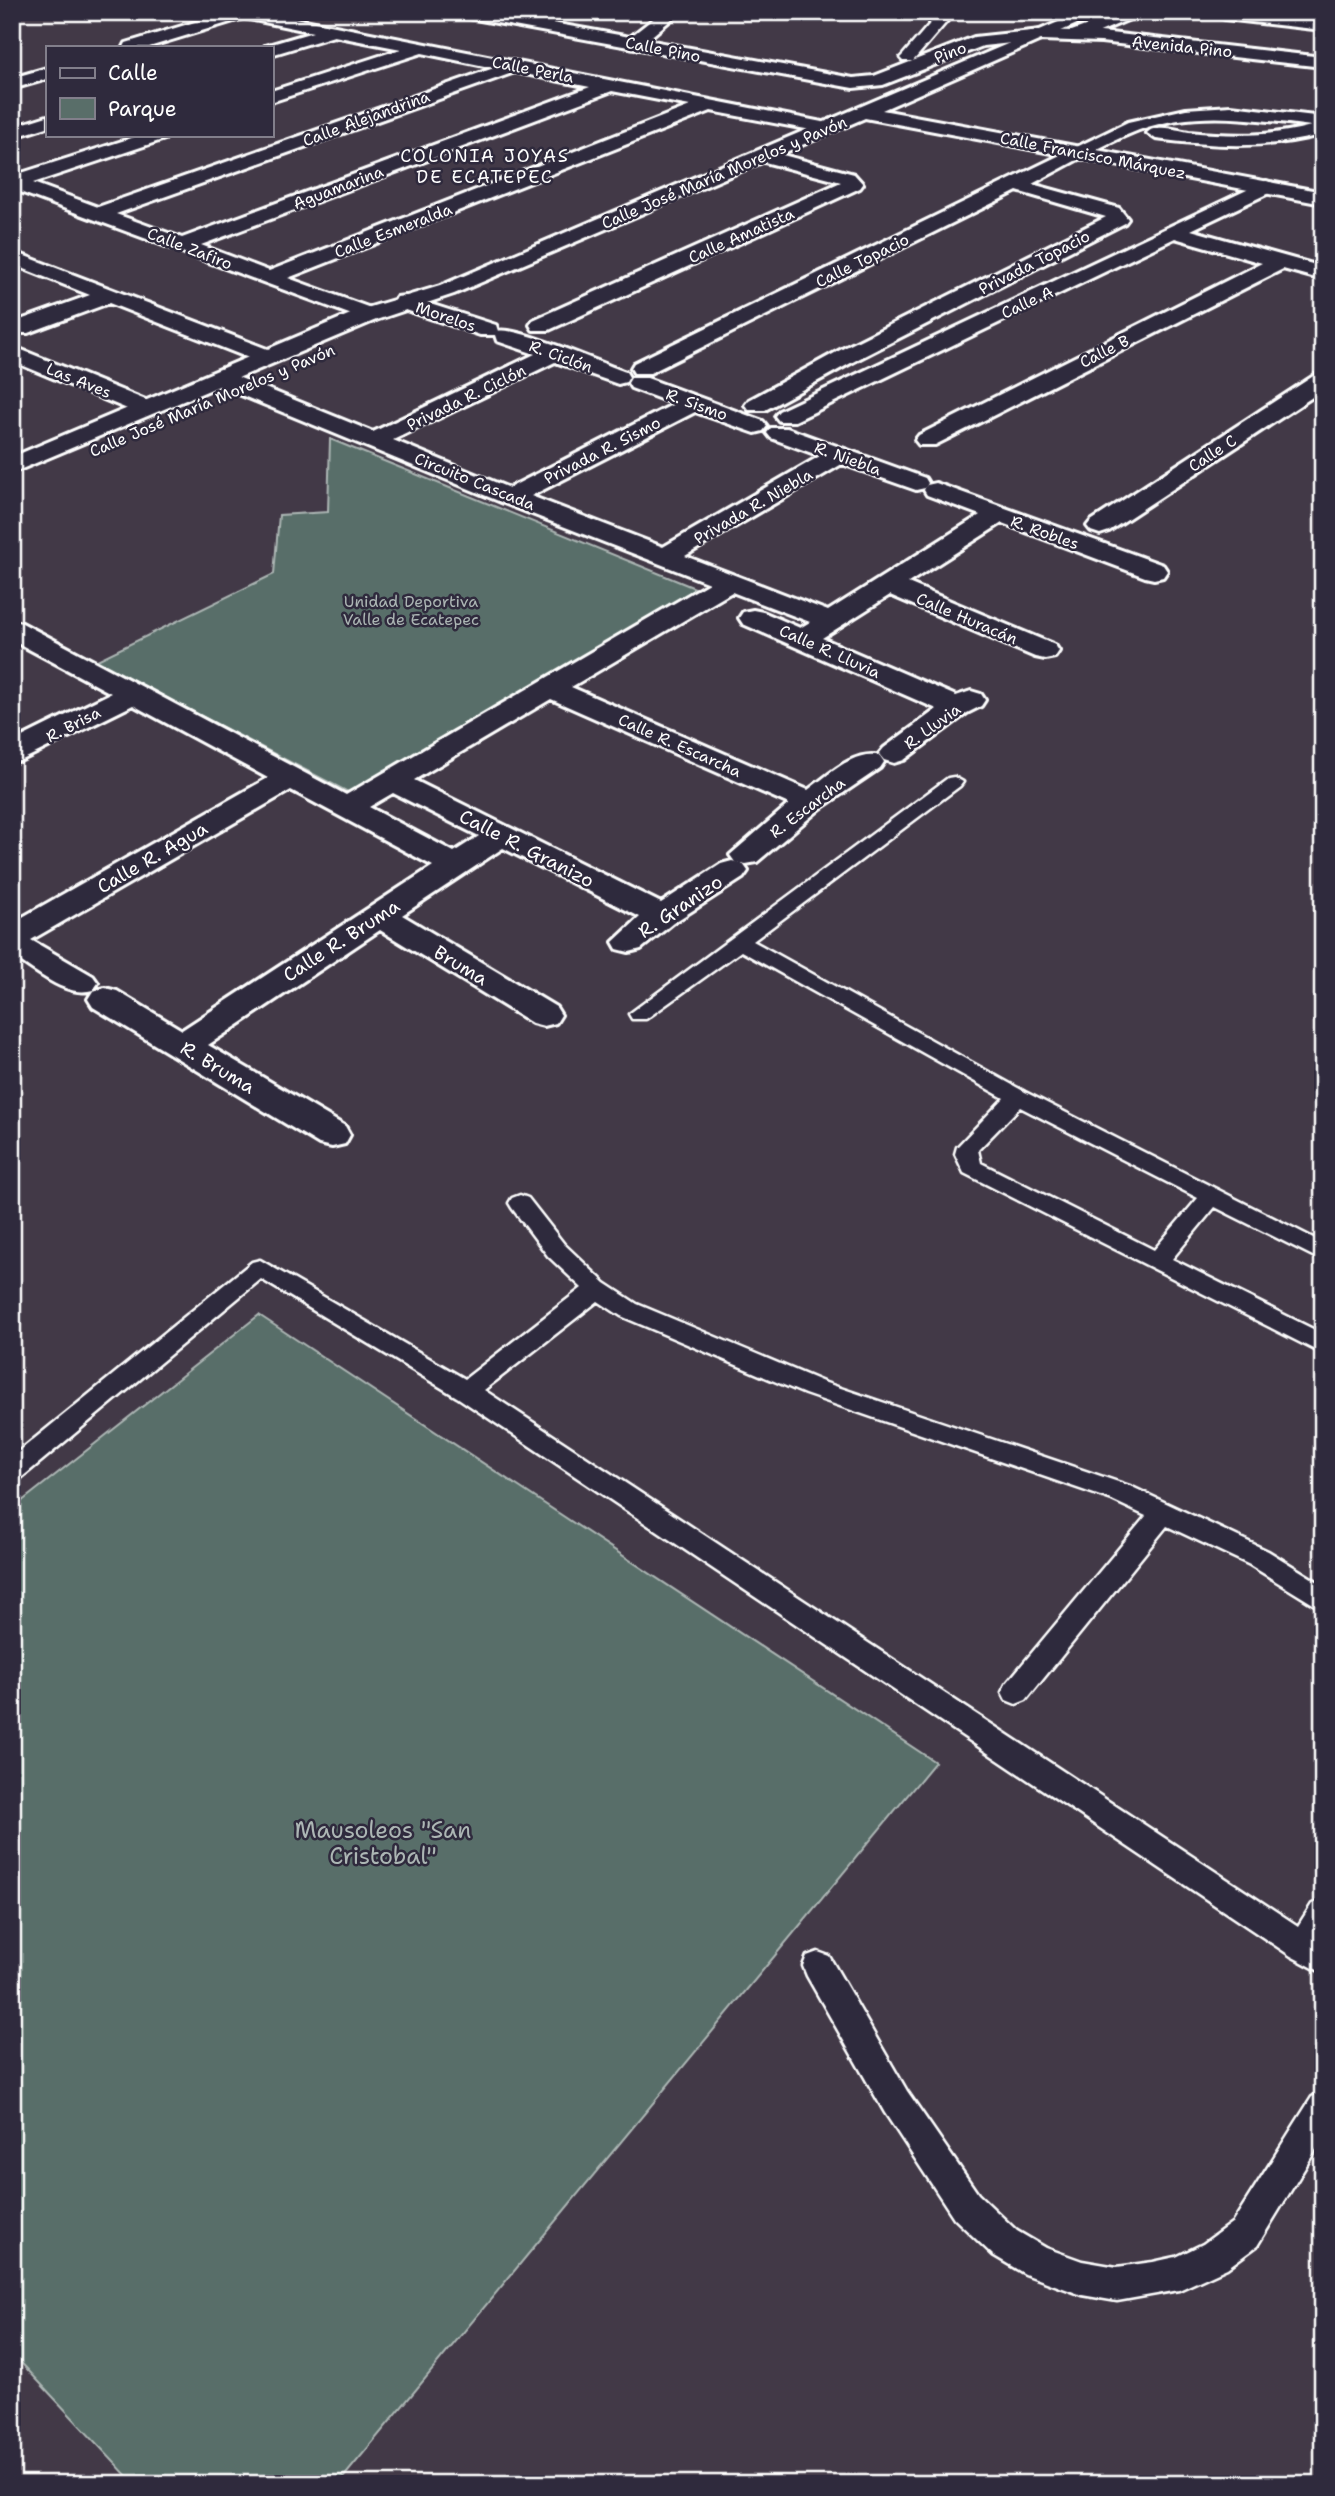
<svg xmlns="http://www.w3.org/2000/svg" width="1335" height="2496" viewBox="0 0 1335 2496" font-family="'Shantell Sans',sans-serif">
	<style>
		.green { fill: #596e69; stroke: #acb6b4; stroke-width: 2 }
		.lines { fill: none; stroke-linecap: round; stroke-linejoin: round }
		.service-casing { stroke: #fff; stroke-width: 5 }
		.pedestrian-casing { stroke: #fff; stroke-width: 5 }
		.minor-casing { stroke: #fff; stroke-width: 6 }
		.tertiary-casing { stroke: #fff; stroke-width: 6 }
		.service { fill: #2f2a3d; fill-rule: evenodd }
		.pedestrian { fill: #2f2a3d; fill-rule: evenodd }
		.minor { fill: #2f2a3d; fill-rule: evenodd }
		.tertiary { fill: #2f2a3d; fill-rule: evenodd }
		.labels { text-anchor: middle; stroke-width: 5; stroke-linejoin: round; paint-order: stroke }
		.far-street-label { font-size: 16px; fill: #fff; stroke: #2f2a3d }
		.far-park-label { font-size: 16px; fill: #acb6b4; stroke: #2f2a3d }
		.far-neighbourhood-label { font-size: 18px; letter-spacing: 2px; fill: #fff; stroke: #2f2a3d }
		.street-label { font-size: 19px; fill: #fff; stroke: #2f2a3d }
		.near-park-label { font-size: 23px; fill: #acb6b4; stroke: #2f2a3d }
	</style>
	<rect width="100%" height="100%" fill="#423947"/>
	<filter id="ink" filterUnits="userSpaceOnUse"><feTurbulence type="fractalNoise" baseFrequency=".0143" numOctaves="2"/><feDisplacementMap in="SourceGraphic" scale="14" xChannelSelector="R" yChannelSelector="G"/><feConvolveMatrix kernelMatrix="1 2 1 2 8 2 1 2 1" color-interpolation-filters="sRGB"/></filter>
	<g filter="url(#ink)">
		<path class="green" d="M330 439 702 591 350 793 95 661 274 574 279 515 328 512Z
			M259 1315 935 1762 338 2484H123L128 2477 12 2353V1509Z"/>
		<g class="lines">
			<defs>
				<path id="service" d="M954 777 963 782 960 786 753 941 1025 1092 1323 1243V1261L1215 1207 1172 1259 1323 1334V1354L964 1173 955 1154 957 1147 1004 1098 741 951 646 1019H632L629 1014 948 778ZM1020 1107 1198 1198 1154 1250 981 1163 978 1150Z
					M520 1195 528 1198 564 1244 605 1283 637 1304 823 1382 1130 1486 1268 1551 1323 1585V1610L1250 1565 1167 1526 1026 1700 1016 1704 1006 1700 1002 1692 1006 1684 1146 1516 1112 1500 805 1394 621 1316 598 1301 484 1390 1298 1926 1312 1904 1323 1900V1973L1291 1956 457 1397 261 1279 21 1478 12 1481V1457L252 1262 260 1260 465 1379 582 1288 548 1256 512 1208 509 1203 512 1198Z
					M818 1952 829 1956 907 2091 978 2194 1017 2231 1046 2248 1082 2261 1117 2267 1153 2262 1176 2257 1203 2244 1233 2222 1312 2097 1323 2092V2138L1257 2246 1227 2268 1179 2290 1117 2301 1082 2295 1025 2274 993 2255 954 2218 885 2113 807 1976 803 1966 807 1956Z"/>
				<path id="pedestrian" d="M940 12H955L913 61H903L900 58 903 55Z"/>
				<path id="minor" d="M228 12H264L827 123 836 128 827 133 711 111 288 278 376 310 379 315 376 320 368 321 12 189V176L141 135H168L165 139 33 183 98 207 494 68 422 53 271 102V91L401 49 334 36 271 55V47L265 46 313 32 244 18 149 47H124L126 43ZM515 72 590 87 182 238 116 214ZM612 91 690 106 269 271 201 245Z
					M456 12H492L630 37 662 12H680L647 40 853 78 874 76 974 37 1041 30 1101 32 1323 57V67L1101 42 1041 40 983 46 883 85 853 88 464 17Z
					M1218 12H1253L1323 20V30L1225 19 1219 17Z
					M47 68V79L12 89V78Z
					M1231 106 1323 117V134C1266 150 1213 146 1156 139L1147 133C1156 123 1177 130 1189 132 1230 136 1271 137 1311 126 1254 119 1195 109 1139 130 1103 144 1067 166 1032 184L1119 208 1128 219 1125 223 860 358 765 410H749L745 405 749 400 844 348 1106 217 1017 191 650 373H634L631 368 634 363 1128 122 1186 109Z
					M47 116V127L12 138V127Z
					M764 150 854 174 863 184 860 188 549 330H533L530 325 533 320 841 182 757 160 755 156Z
					M1266 181 1273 183 1276 187 1273 191 1191 230 1323 267V280L1283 269 935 445H919L915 440 919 435 1262 263 1175 238 795 421H779L775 416 779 411Z
					M12 251 275 352 278 357 275 362H259L109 303 28 333H12V323L90 295 12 264Z
					M405 296 496 325 498 331C517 326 602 364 626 372L629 377 626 382 618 384 555 362 393 440 509 488 674 404 631 388 628 383 631 378H647L763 421 767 426 763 431 755 433 695 412 531 496 663 547 820 456 771 438 767 433 771 428H787L925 478 928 483 925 488 916 490 842 464 685 556 828 611 980 515 927 495 924 490 927 485 936 483 1163 565 1167 571 1163 577 1154 579 1145 577 1002 523 908 583 1055 645 1059 651 1055 657 1045 659 1035 657 890 595 822 638 956 696 971 691 981 694 985 700 981 706 967 713 904 760 894 763 884 760 879 754 884 748 937 709 743 624 739 618 743 612 753 610 763 612 800 628 810 622 732 592 571 687 808 790C828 776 854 749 880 756L884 762 880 768 821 808 757 862 746 864 735 862 730 855 789 804 551 699 414 780 661 903 721 864 732 861 743 864 748 871 743 878 673 923 641 949 629 952 617 949 613 942 640 917 503 848 402 915 556 1007 561 1015 556 1023 544 1026 532 1023 380 930 208 1045 345 1126 350 1135 345 1144 332 1147 319 1144 93 1007 88 999 93 991 105 988 117 991 182 1030 433 866 291 790 31 940 93 976 98 983 93 990C65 998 36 970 12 956V923L268 778 133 705 22 760 12 763V742L111 693 12 640V621L22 623 346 795 709 583 501 502 212 383 209 378 212 373H228L373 432 535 354 497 341 495 335H480L397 307 394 302 397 297ZM393 793 479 836 454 852 369 807Z
					M12 346 153 403 157 408 153 413H137L12 361Z
					M1323 373V390L1109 531 1100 534 1091 531 1087 526 1091 521 1315 375Z"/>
				<path id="tertiary" d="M1082 12H1104L882 110 1323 192V204L865 118 454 294 376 320 12 473V457L360 310 440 286Z
					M1123 12H1146L1081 40 1075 41 1067 36 1069 32Z"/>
			</defs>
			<use href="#service" class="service-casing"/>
			<use href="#pedestrian" class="pedestrian-casing"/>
			<use href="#minor" class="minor-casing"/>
			<use href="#tertiary" class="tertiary-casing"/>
			<use href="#service" class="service"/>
			<use href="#pedestrian" class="pedestrian"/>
			<use href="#minor" class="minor"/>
			<use href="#tertiary" class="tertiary"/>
		</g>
	</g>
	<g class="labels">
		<g class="far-street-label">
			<text transform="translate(1182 46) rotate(6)" y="6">Avenida Pino</text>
			<text transform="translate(663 49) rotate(11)" y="6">Calle Pino</text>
			<text transform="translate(950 52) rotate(-21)" y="6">Pino</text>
			<text transform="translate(533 69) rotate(11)" y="6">Calle Perla</text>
			<text transform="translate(366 118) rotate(-20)" y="6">Calle Alejandrina</text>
			<text transform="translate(1093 155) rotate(11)" y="6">Calle Francisco Márquez</text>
			<text transform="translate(724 172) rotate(-23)" y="6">Calle José María Morelos y Pavón</text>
			<text transform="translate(338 187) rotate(-21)" y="6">Aguamarina</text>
			<text transform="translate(393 230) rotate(-21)" y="6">Calle Esmeralda</text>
			<text transform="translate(741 235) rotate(-24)" y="6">Calle Amatista</text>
			<text transform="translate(190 248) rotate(21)" y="6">Calle Zafiro</text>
			<text transform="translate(862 260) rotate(-26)" y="6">Calle Topacio</text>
			<text transform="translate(1034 262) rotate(-27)" y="6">Privada Topacio</text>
			<text transform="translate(1027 302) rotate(-25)" y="6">Calle A</text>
			<text transform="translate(446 316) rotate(19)" y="6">Morelos</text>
			<text transform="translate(1104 351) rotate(-27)" y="6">Calle B</text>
			<text transform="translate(561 356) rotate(20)" y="6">R. Ciclón</text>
			<text transform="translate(79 380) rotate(22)" y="6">Las Aves</text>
			<text transform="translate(466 397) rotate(-26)" y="6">Privada R. Ciclón</text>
			<text transform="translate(212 400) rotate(-23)" y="6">Calle José María Morelos y Pavón</text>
			<text transform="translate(697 404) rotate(20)" y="6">R. Sismo</text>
			<text transform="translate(602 450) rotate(-27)" y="6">Privada R. Sismo</text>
			<text transform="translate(1212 453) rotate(-33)" y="6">Calle C</text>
			<text transform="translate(848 458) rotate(20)" y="6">R. Niebla</text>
			<text transform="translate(475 481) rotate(22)" y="6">Circuito Cascada</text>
			<text transform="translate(753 506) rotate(-30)" y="6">Privada R. Niebla</text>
			<text transform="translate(1045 532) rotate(20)" y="6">R. Robles</text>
			<text transform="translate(967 618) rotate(23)" y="6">Calle Huracán</text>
			<text transform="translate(830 651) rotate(24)" y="6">Calle R. Lluvia</text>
			<text transform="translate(73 724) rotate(-27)" y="6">R. Brisa</text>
			<text transform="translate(932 726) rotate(-36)" y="6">R. Lluvia</text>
			<text transform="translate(680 745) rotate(24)" y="6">Calle R. Escarcha</text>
			<text transform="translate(807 807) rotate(-37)" y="6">R. Escarcha</text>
		</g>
		<g class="far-park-label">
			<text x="411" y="607">Unidad Deportiva<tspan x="411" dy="18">Valle de Ecatepec</tspan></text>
		</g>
		<g class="far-neighbourhood-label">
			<text x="485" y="162">COLONIA JOYAS<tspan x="485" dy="21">DE ECATEPEC</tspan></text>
		</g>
		<g class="street-label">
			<text transform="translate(527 848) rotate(27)" y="7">Calle R. Granizo</text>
			<text transform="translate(152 857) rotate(-30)" y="7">Calle R. Agua</text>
			<text transform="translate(680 906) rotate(-34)" y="7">R. Granizo</text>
			<text transform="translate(341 940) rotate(-33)" y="7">Calle R. Bruma</text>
			<text transform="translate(461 965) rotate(31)" y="7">Bruma</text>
			<text transform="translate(218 1067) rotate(31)" y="7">R. Bruma</text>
		</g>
		<g class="near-park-label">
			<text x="383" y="1838">Mausoleos "San<tspan x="383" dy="26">Cristobal"</tspan></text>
		</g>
	</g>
	<rect width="1335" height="2496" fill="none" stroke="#2f2a3d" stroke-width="42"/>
	<rect x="21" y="21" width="1293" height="2454" fill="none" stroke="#fff" stroke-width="2.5" filter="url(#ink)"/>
	<rect x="46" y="46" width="228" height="91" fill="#2f2a3d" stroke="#827f8b" stroke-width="2"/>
	<rect x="60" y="68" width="35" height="10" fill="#2f2a3d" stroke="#827f8b" stroke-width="2"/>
	<text x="108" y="80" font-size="21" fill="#ffffff">Calle</text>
	<rect x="60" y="98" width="35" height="21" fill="#596e69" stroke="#827f8b" stroke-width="2"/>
	<text x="108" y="116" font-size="21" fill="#ffffff">Parque</text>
</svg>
